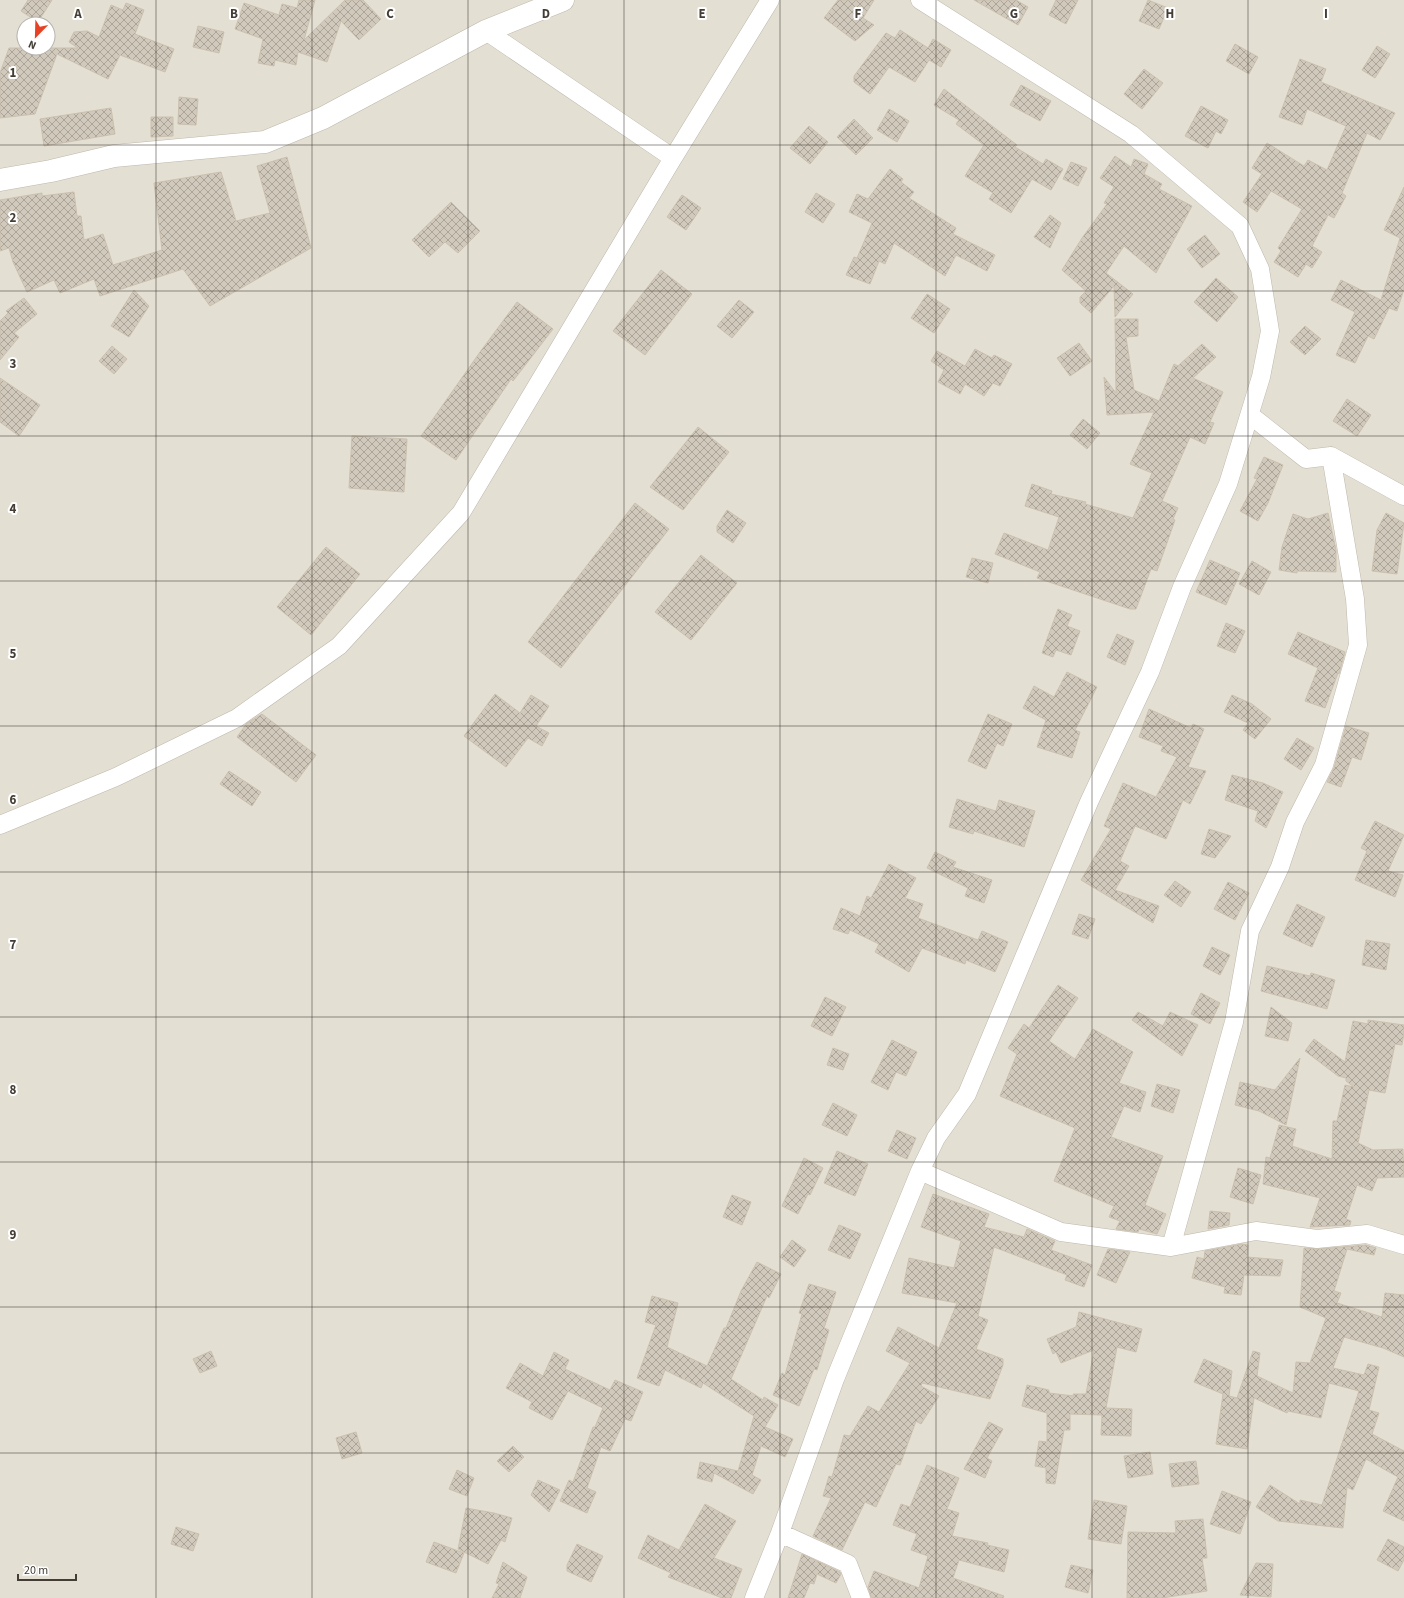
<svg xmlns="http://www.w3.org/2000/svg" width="1404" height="1598" viewBox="0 0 1404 1598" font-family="'Source Sans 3',sans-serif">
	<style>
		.residential { fill: #e4dfd3; fill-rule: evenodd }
		.building { fill: url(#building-cross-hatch); stroke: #cbc0af }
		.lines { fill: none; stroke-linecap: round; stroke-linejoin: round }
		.minor-casing { stroke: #beb8ab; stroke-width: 19 }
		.tertiary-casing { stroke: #beb8ab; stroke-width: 23 }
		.minor { stroke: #fff; stroke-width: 18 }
		.tertiary { stroke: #fff; stroke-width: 22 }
		.grid { fill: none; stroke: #433d35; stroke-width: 1; stroke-opacity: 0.55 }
		.grid-label { font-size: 13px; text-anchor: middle; font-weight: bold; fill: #433d35; stroke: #fff; stroke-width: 4; stroke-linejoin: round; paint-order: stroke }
	</style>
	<defs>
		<pattern id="building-cross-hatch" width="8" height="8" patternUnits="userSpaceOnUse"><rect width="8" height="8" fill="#d1c9bb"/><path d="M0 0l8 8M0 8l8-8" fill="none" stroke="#aba499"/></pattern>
	</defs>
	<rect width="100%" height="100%" fill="#f1ede5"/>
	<path class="residential" d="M0 0H1404V1598H0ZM24 24H48V48H24Z"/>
	<path class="building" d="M28 0H52L38 22 21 11Z
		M299 0H315L304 40 345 0H363L381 19 359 40 341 21 327 62 298 52 296 65 275 60 274 66 258 63 263 39 235 29 244 3 279 15 282 4 297 8Z
		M838 0H874L863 18 874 25 855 41 824 18Z
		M974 0H1016L1028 7 1018 25Z
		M1056 0H1078L1066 24 1049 15Z
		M1148 0 1168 8 1159 29 1139 21Z
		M126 3 144 10 135 34 174 49 165 72 120 55 108 79 57 54 35 114 0 118V73L9 48H78L69 42 74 32 87 31 99 37 111 5 123 10Z
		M198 26 224 32 219 53 193 47Z
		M900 30 928 48 933 39 951 50 941 67 929 60 915 82 889 67 870 94 854 82V76L886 33 895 38Z
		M1235 44 1258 57 1249 74 1226 61Z
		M1377 46 1390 54 1375 78 1362 70Z
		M1300 59 1326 69 1321 82 1395 113 1380 140 1367 133 1342 193 1346 196 1334 218 1328 215 1312 246 1322 252 1312 268 1306 264 1298 277 1274 262 1281 251 1278 248 1302 209 1271 191 1257 212 1243 202 1262 174 1252 168 1267 143 1304 166 1308 160 1327 170 1346 126 1307 109 1302 125 1279 117Z
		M1144 69 1163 83 1142 109 1124 94Z
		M1021 85 1051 101 1040 121 1010 105Z
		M944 89 1017 145 1015 147 1043 164 1046 159 1063 169 1051 190 1032 179 1011 213 989 199 993 193 965 176 984 145 956 124 959 120 934 105Z
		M179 97 198 99 196 125 178 124Z
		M1201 106 1228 120 1221 134 1216 131 1208 148 1185 136Z
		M111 108 115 134 44 146 40 119Z
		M889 109 909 121 897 142 877 130Z
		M151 117H173V136L151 137Z
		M854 119 873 138 856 155 837 137Z
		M809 126 828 142 810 164 790 148Z
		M1115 156 1131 167 1134 159 1148 164 1144 174 1162 184 1159 189 1192 206 1156 273 1124 246 1106 273 1133 294 1115 317 1114 286 1091 313 1080 303V297L1086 291 1062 270 1082 238 1107 204 1104 203 1114 187 1100 178Z
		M287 157 311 248 210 306 183 269 100 296 94 279 60 293 54 280 27 292 13 262 9 248 0 251V200L42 193V196L74 192 77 216H81L84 240 103 234 113 265 162 250 154 183 221 172 236 221 270 213 257 166Z
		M1071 162 1087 168 1078 186 1063 179Z
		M890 169 903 179 901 182 914 192 909 198 956 228 953 234 995 255 987 271 956 255 945 276 894 243 885 264 879 261 870 284 846 275 854 257 857 258 872 223 849 212 857 194 868 199Z
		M1404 187V289L1397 311 1389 308 1374 339 1368 336 1355 363 1336 355 1355 312 1331 300 1341 280 1381 300 1400 238 1384 230Z
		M816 193 835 204 823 223 805 212Z
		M682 195 701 208 686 230 667 217Z
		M451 202 480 231 458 253 445 242 429 257 412 240Z
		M1050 215 1061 223 1050 248 1034 237Z
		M1205 235 1220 254 1202 268 1187 249Z
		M661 270 692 294 645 355 613 331Z
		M1216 278 1238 297 1217 322 1194 302Z
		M134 290 149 306 129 337 111 326Z
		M927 294 950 309 934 333 911 318Z
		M24 298 37 314 14 333 19 337 0 360V321L8 313 6 311Z
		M739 300 754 312 732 338 717 326Z
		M517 302 553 329 513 381 511 379 456 460 421 436 480 352Z
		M1115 319H1138V336L1126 337 1134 390 1159 401 1174 364 1178 366 1202 344 1216 357 1193 378 1223 392 1210 422 1214 423 1205 444 1190 437 1162 501 1178 508 1173 519 1175 520 1157 571 1151 569 1136 609H1130L1037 578 1040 572 995 554 1004 533 1048 550 1059 517 1025 506 1032 484 1052 491 1051 494 1086 502 1085 504 1133 518 1152 473 1130 464 1154 412 1107 415 1104 377 1116 393Z
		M1305 326 1321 339 1305 355 1290 342Z
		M1079 343 1092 361 1070 376 1057 358Z
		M112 346 127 359 114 374 99 361Z
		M975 349 992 358 994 355 1012 364 1000 386 993 383 984 396 965 384 960 394 938 382 944 370 931 361 937 351 965 366Z
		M0 378 40 405 19 436 0 422Z
		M1347 399 1371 415 1357 436 1333 421Z
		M1083 419 1100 433 1087 449 1070 435Z
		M698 427 729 452 683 510 650 487Z
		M352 436 407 439 404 492 349 488Z
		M1264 457 1283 465 1268 503 1258 521 1240 511 1257 479 1254 478Z
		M635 503 669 529 561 668 528 642Z
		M727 510 746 523 733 543 717 532V526Z
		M1328 513 1336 550V572L1297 571V573L1279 570 1282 547 1293 514 1308 519Z
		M1386 513 1404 523 1397 574 1372 571 1377 530Z
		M326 547 360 574 311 635 277 607Z
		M701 555 737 583 691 640 655 612Z
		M972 558 993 563 988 583 966 577Z
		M1210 560 1240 573 1226 605 1196 592Z
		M1252 561 1271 572 1259 595 1239 584Z
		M1058 609 1072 615 1067 626 1080 631 1071 655 1056 650 1053 657 1042 653Z
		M1226 623 1245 631 1235 653 1217 646Z
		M1298 632 1345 652 1339 674 1338 673 1325 708 1305 701 1318 668 1288 654Z
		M1117 634 1134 641 1125 665 1107 657Z
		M1067 672 1097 687 1075 730 1080 732 1072 758 1037 747 1046 720 1023 708 1034 686 1054 697Z
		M495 694 520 713 531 695 549 706 536 726 549 733 542 746 528 738 506 767 464 736Z
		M1232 695 1252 704 1271 719 1255 739 1243 730 1248 723 1224 712Z
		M1149 709 1191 728 1193 724 1204 729 1188 767 1206 771 1190 804 1183 800 1166 839 1135 826 1120 861 1129 866 1115 890 1159 906 1153 923 1081 880 1111 829 1104 826 1123 783 1156 797 1177 757 1161 751 1163 746 1139 737Z
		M262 714 316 755 296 782 237 737 247 723Z
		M988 714 1012 724 1003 746 997 743 986 769 968 761Z
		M1346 726 1369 733 1361 760 1352 757 1341 787 1327 782 1334 768Z
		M1297 738 1314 748 1301 770 1284 759Z
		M229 771 261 792 252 806 220 784Z
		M1232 775 1263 783 1283 792 1266 828 1255 821 1258 811 1225 800Z
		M957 799 996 811 999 800 1035 811 1024 847 974 831 973 834 949 827Z
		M1375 821 1404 835 1388 871 1403 875 1395 897 1355 880 1367 851 1361 848Z
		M1209 829 1231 836 1215 858 1201 854Z
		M935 852 956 862 953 867 992 880 984 903 965 896 968 888 927 868Z
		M889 864 916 878 905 898 923 904 918 918 978 940 982 931 1008 942 995 972 966 960 965 964 922 948 909 972 875 952 879 944 850 930 848 934 833 929 841 908 860 916 867 896 871 898Z
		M1175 881 1191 892 1181 907 1164 895Z
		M1228 882 1249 893 1235 920 1214 909Z
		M1297 904 1325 917 1312 947 1283 934Z
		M1079 914 1095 919 1088 939 1072 934Z
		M1366 940 1390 944 1386 970 1362 965Z
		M1212 947 1230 955 1220 975 1203 966Z
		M1267 966 1310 976 1311 973 1335 980 1327 1009 1261 991Z
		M1058 985 1078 998 1049 1041 1075 1059 1093 1029 1133 1052 1119 1083 1146 1092 1140 1112 1124 1106 1111 1137 1163 1156 1145 1205 1166 1214 1157 1234 1139 1229 1138 1232 1116 1229 1120 1221 1109 1217 1114 1206 1054 1181 1075 1128 1000 1096 1017 1054 1008 1048 1024 1024 1029 1028Z
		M1201 993 1220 1003 1210 1024 1191 1014Z
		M825 997 846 1007 832 1036 811 1026Z
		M1271 1007 1292 1023 1288 1041 1265 1036Z
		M1138 1012 1163 1026 1170 1012 1198 1025 1182 1056 1132 1020Z
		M1368 1020 1404 1025V1033L1402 1045 1395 1044 1385 1093 1369 1090 1358 1143 1373 1150 1403 1149 1404 1177 1377 1178 1372 1191 1357 1185 1346 1219 1351 1221 1350 1225 1310 1227 1320 1198 1263 1184 1266 1157 1270 1158 1279 1125 1296 1129 1292 1146 1332 1159 1333 1121H1337L1345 1085 1354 1087 1346 1081V1078L1338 1076 1305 1051 1314 1039 1345 1062 1353 1021 1368 1024Z
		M892 1040 917 1052 906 1076 896 1072 888 1090 871 1082Z
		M833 1048 849 1054 843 1070 827 1065Z
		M1300 1058 1286 1125 1259 1111 1235 1105 1240 1082 1275 1090Z
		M1157 1084 1180 1090 1173 1113 1151 1106Z
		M833 1103 857 1115 847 1136 822 1125Z
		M897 1130 916 1138 907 1159 888 1151Z
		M837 1151 868 1164 855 1196 824 1183Z
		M804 1158 823 1168 810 1195 808 1194 798 1214 782 1206Z
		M1238 1168 1261 1175 1253 1204 1230 1197Z
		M933 1194 989 1214 984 1227 1024 1237 1027 1229 1055 1241 1051 1250 1092 1265 1084 1287 1065 1280 1067 1275 994 1247 978 1316 988 1320 976 1349 1003 1359V1365L990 1399 922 1383 921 1386 939 1396 921 1424 916 1421 900 1465 896 1464 876 1507 865 1502 842 1550 813 1536 831 1498 823 1496 829 1476 832 1477 844 1435 850 1436 868 1406 879 1412 910 1363 886 1351 898 1327 939 1348 957 1303 902 1293 909 1258 954 1268 961 1241 921 1227Z
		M732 1195 751 1202 742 1225 723 1217Z
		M1210 1211 1230 1213 1229 1225 1208 1229Z
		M839 1225 861 1234 850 1259 828 1250Z
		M792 1240 806 1250 794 1267 780 1257Z
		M1242 1244 1248 1245 1247 1257 1283 1260 1280 1276 1244 1275 1241 1295 1224 1293 1225 1287 1192 1278 1197 1257 1204 1259 1205 1251Z
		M1366 1245 1376 1248 1374 1255 1347 1249 1334 1291 1341 1293 1337 1303 1382 1317 1385 1293 1404 1295V1357L1383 1348 1344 1337 1333 1368 1364 1375 1368 1364 1379 1367 1369 1410 1379 1413 1372 1434 1404 1451V1521L1383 1511 1398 1477 1366 1459 1353 1490 1347 1487 1343 1528 1278 1521 1256 1507 1270 1485 1300 1504V1500L1322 1505 1359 1391 1329 1383 1321 1418 1288 1411 1287 1413 1254 1398 1247 1449 1216 1444 1223 1394 1194 1382 1204 1359 1232 1371 1229 1396 1237 1398 1253 1351 1260 1353 1257 1376 1293 1393 1296 1362 1310 1363 1326 1318 1300 1307 1304 1248 1318 1249Z
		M1108 1249 1130 1252 1116 1283 1097 1275Z
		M757 1262 781 1274 769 1298 767 1296 731 1379 763 1400 764 1397 778 1405 765 1427 793 1439 785 1457 761 1446 752 1475 761 1480 753 1494 714 1473 712 1482 697 1478 700 1462 738 1471 754 1416 703 1383 701 1388 665 1370 659 1386 637 1378 656 1325 645 1322 652 1296 678 1303 667 1347 707 1366 724 1328H726L741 1291Z
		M809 1284 836 1292 824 1328 829 1330 817 1370 814 1369 799 1406 773 1395 782 1373 785 1375 802 1314 799 1313Z
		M1079 1312 1142 1329 1136 1352 1117 1347 1106 1408 1132 1409 1131 1436 1101 1435 1102 1415 1070 1414V1430H1064L1055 1484 1046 1483V1468L1035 1466 1039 1441 1047 1442V1413L1022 1406 1027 1385 1049 1390V1393L1074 1396 1073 1394H1086L1094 1350 1061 1363 1056 1352 1053 1354 1047 1339 1076 1327Z
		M211 1351 217 1366 200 1373 193 1359Z
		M554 1352 569 1360 565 1369 610 1390 615 1380 643 1392 631 1421 625 1419 610 1451 601 1447 587 1488 596 1492 587 1513 560 1501 569 1480 573 1482 593 1427H595L603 1408 568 1391 552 1420 529 1408 532 1402 506 1388 520 1363 543 1376Z
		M989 1422 1003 1429 987 1458 992 1461 985 1478 964 1469Z
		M356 1432 362 1453 342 1459 336 1438Z
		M513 1446 524 1457 509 1472 497 1461Z
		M1150 1452 1153 1474 1128 1478 1124 1456Z
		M1196 1461 1199 1484 1172 1487 1169 1464Z
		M927 1465 959 1478 947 1509 959 1513 952 1536 988 1543 987 1545 1009 1550 1004 1572 959 1560 953 1578 1004 1596 1003 1598H875L871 1597 868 1587 874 1571 919 1588 928 1556 911 1550 917 1534 893 1525 901 1504 910 1507Z
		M457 1470 474 1478 467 1496 449 1489Z
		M538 1480 560 1490 549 1512 531 1495Z
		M1222 1491 1251 1502 1240 1534 1210 1524Z
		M1094 1500 1127 1506 1121 1544 1088 1539Z
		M705 1504 736 1521 714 1558 742 1569 731 1598H722L668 1577 671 1573 638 1558 648 1535 679 1550Z
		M466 1508 494 1513 512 1518 505 1542 501 1540 488 1564 458 1549Z
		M1203 1519 1207 1558H1202L1207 1591 1162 1598H1127L1128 1532 1176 1533 1175 1521Z
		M176 1527 199 1534 193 1551 171 1544Z
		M1388 1539 1404 1547V1560L1398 1571 1377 1560Z
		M434 1542 464 1553 456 1573 426 1562Z
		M577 1544 603 1556 591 1582 567 1571V1565Z
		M802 1554 840 1572 841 1574 836 1583 817 1574 814 1584 810 1583 804 1598H788Z
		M503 1562 527 1577 520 1598H492L499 1584 496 1583Z
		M1256 1563 1273 1564 1271 1597 1240 1595Z
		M1071 1565 1093 1570 1088 1593 1065 1587Z"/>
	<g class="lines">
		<defs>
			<path id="minor" d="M673 158 770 0
				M1250 415 1306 459 1331 456 1404 496
				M0 825 116 777 237 718 339 646 461 513 673 158 486 31
				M920 1171 1061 1232 1171 1247 1256 1231 1317 1239 1367 1234 1404 1245
				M1171 1247 1234 1022 1250 931 1280 867 1295 822 1324 765 1358 645 1355 599 1331 456
				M780 1533 848 1564 861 1598
				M754 1598 780 1533 835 1379 920 1171 936 1138 967 1094 1089 802 1150 672 1182 587 1228 484 1261 377 1270 331 1260 269 1240 226 1131 134 920 0"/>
			<path id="tertiary" d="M0 180 51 171 114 156 265 142 323 118 486 31 563 0"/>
		</defs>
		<use href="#minor" class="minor-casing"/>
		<use href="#tertiary" class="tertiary-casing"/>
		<use href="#minor" class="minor"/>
		<use href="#tertiary" class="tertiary"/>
	</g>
	<path class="grid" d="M156 0V1598M312 0V1598M468 0V1598M624 0V1598M780 0V1598M936 0V1598M1092 0V1598M1248 0V1598M0 145H1404M0 291H1404M0 436H1404M0 581H1404M0 726H1404M0 872H1404M0 1017H1404M0 1162H1404M0 1307H1404M0 1453H1404"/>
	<g class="grid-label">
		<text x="78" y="18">A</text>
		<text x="234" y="18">B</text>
		<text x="390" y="18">C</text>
		<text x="546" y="18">D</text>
		<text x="702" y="18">E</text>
		<text x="858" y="18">F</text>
		<text x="1014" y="18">G</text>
		<text x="1170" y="18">H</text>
		<text x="1326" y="18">I</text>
		<text x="13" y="77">1</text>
		<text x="13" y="222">2</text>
		<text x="13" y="368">3</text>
		<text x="13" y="513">4</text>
		<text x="13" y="658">5</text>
		<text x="13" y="804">6</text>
		<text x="13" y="949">7</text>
		<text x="13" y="1094">8</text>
		<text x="13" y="1239">9</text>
	</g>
	<g transform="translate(36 36) rotate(203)"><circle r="19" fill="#ffffff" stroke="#b4b1ae"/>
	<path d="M0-3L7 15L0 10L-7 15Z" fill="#e74226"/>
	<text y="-6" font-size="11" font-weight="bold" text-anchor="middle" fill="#433d35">N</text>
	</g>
	<path d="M18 1574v6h58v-6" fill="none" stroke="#433d35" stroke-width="2"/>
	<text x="24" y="1574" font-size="12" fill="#433d35" stroke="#ffffff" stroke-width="3" paint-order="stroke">20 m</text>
</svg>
